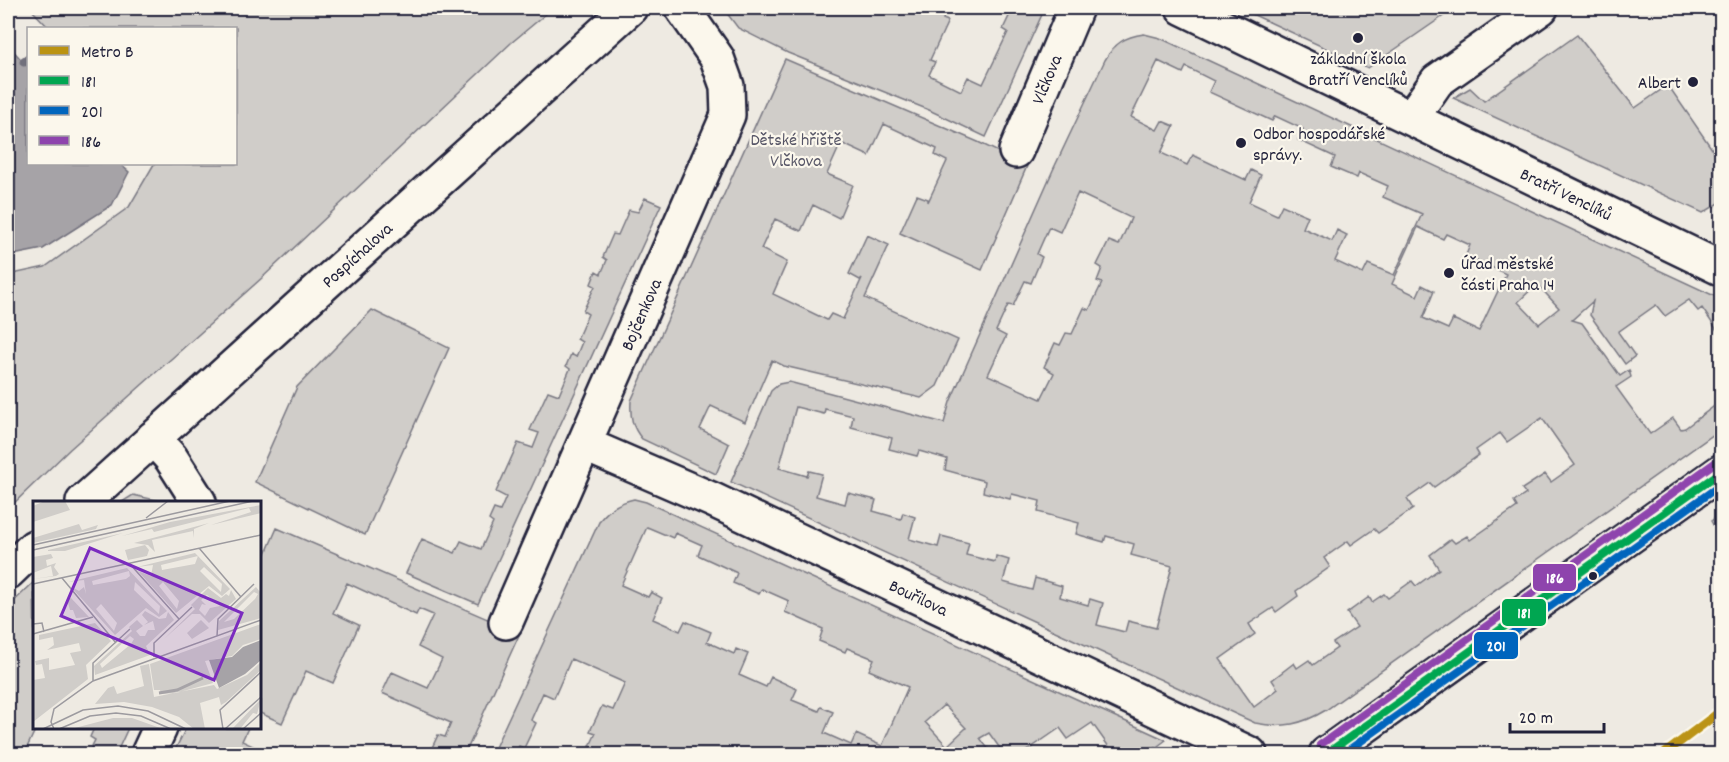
<svg xmlns="http://www.w3.org/2000/svg" width="1729" height="762" viewBox="0 0 1729 762" font-family="Dekko,sans-serif">
	<style>
		.green { fill: #d0cdc9; stroke: #797882; stroke-width: 1.5; fill-rule: evenodd }
		.water { fill: #a6a3a7; stroke: #716f7c; stroke-width: 1.5 }
		.lines { fill: none; stroke-linecap: round; stroke-linejoin: round }
		.stream { stroke: #716f7c; stroke-width: 9 }
		.minor-casing { stroke: #22223b; stroke-width: 38 }
		.minor { stroke: #fbf7ec; stroke-width: 33 }
		.bus-1-casing { stroke: #fbf7ec; stroke-width: 12 }
		.bus-2-casing { stroke: #fbf7ec; stroke-width: 12 }
		.bus-3-casing { stroke: #fbf7ec; stroke-width: 12 }
		.bus-1 { stroke: #00a651; stroke-width: 8 }
		.bus-2 { stroke: #0065bd; stroke-width: 8 }
		.bus-3 { stroke: #8e44ad; stroke-width: 8 }
		.metro-1-casing { stroke: #fbf7ec; stroke-width: 14 }
		.metro-1 { stroke: #bb9312; stroke-width: 9 }
		.poi-dot { fill: #22223b; stroke: #fbf7ec; stroke-width: 2 }
		.labels { text-anchor: middle; stroke-width: 4.5; stroke-linejoin: round; paint-order: stroke }
		.poi-label { font-size: 18px; fill: #22223b; stroke: #fbf7ec; text-anchor: start }
		.street-label { font-size: 18px; fill: #22223b; stroke: #fbf7ec }
		.park-label { font-size: 18px; fill: #565566; stroke: #fbf7ec }
		.inset-river { fill: none; stroke: #a6a3a7; stroke-width: 3 }
		.inset-road { fill: none; stroke: #9c9a9f; stroke-width: 1.5 }
		.view { fill: #7b2cbf; fill-opacity: 0.15; stroke: #7b2cbf; stroke-width: 3 }
		.inset-edge { fill: none; stroke: #22223b; stroke-width: 3 }
		.line-badge { stroke: #fbf7ec; stroke-width: 2 }
		.badge-label { font-size: 16px; text-anchor: middle; font-weight: bold; fill: #fff }
	</style>
	<rect width="100%" height="100%" fill="#eeeae2"/>
	<filter id="ink" filterUnits="userSpaceOnUse"><feTurbulence type="fractalNoise" baseFrequency=".0167" numOctaves="2"/><feDisplacementMap in="SourceGraphic" scale="12" xChannelSelector="R" yChannelSelector="G"/><feConvolveMatrix kernelMatrix="1 2 1 2 8 2 1 2 1" color-interpolation-filters="sRGB"/></filter>
	<g filter="url(#ink)">
		<path class="green" d="M30 8H553L511 43 263 277 70 449 8 509V275L45 267 129 207 154 164H236V28H49Z
			M723 8H948L943 19 948 21 930 60 935 62 929 75 961 91 968 77 983 84 1008 32 1003 29 1013 8H1045L986 137 929 110 788 53 738 28Z
			M1239 8H1455L1368 68Z
			M1144 34 1160 38 1721 299V336L1702 308 1698 311 1689 300 1665 316 1656 305 1618 332 1635 356 1625 364 1590 315 1593 301 1572 320 1582 323 1620 376 1629 370 1631 377 1616 387 1650 434 1673 418 1681 429 1685 428 1721 401V429L1326 710C1303 724 1282 729 1255 723L731 482 771 391 779 384 789 382 944 423 950 402 1053 170 1105 60C1115 43 1124 37 1144 34ZM1158 61 1183 73 1186 67 1214 81 1209 92 1272 121 1275 116 1303 129 1298 140 1335 157 1331 167 1357 178 1359 173 1388 186 1383 197 1422 214 1394 275 1368 264 1363 274 1335 261 1347 235 1337 230 1332 241 1303 228 1308 216 1282 205 1277 215 1249 202 1261 175 1251 170 1246 180 1193 155 1187 165 1161 153 1174 126 1162 121 1157 130 1131 117ZM1078 193 1131 218 1119 245 1109 241 1097 265 1102 268 1097 281 1102 283 1089 310 1084 308 1072 334 1066 333 1060 345 1055 343 1044 367 1054 373 1041 399 988 375 1006 336 996 331 1008 305 1013 306 1025 281 1031 283 1042 257 1037 254 1049 227 1060 232ZM1418 227 1443 239 1446 234 1470 245 1466 255 1506 274 1479 331 1453 319 1448 329 1423 318 1434 291 1422 285 1417 296 1392 284ZM1537 284 1559 308 1539 324 1518 302ZM796 407 824 414 825 409 853 416 851 427 892 438 889 449 917 456 919 451 947 459 945 470 985 481 983 492 1010 499 1012 494 1040 501 1038 512 1079 523 1076 534 1104 542 1106 536 1134 544 1131 555 1172 566 1156 628 1128 621 1125 632 1097 625 1103 603 1090 599 1088 605 1060 597 1062 586 1035 578 1032 590 1003 582 1009 560 996 556 995 562 966 555 969 543 941 536 938 547 909 539 915 517 903 513 901 519 873 511 876 500 848 493 845 504 816 496 822 474 809 471 807 476 779 468ZM1542 418 1575 465 1551 482 1545 474 1522 489 1526 494 1514 502 1517 507 1470 540 1467 536 1455 543 1451 539 1430 555 1439 569 1416 586 1412 581 1388 598 1384 594 1372 602 1369 597 1347 613 1357 627 1333 643 1337 648 1313 665 1309 660 1297 668 1294 663 1272 680 1278 689 1254 707 1220 659 1255 634 1249 624 1273 608 1276 612 1298 596 1296 591 1330 567 1324 558 1348 541 1351 545 1374 529 1378 533 1413 509 1407 499 1430 483 1434 487 1479 455 1476 450 1500 433 1507 442Z
			M1577 35 1635 108 1668 85 1721 162V202L1703 213 1453 98 1470 88 1484 101Z
			M785 59 978 142 1027 166 982 270 900 233 917 195 928 199V202L947 161 935 155 937 149 884 124 869 156 841 143 827 174 853 185 839 218 813 205 801 231 775 219 761 249 787 262 773 294 827 320 831 314 843 319 862 278 860 280 849 274 867 235 889 245 865 298 958 340 937 386 921 398 784 366 772 360 745 422 711 406 700 429 729 444 716 474 642 439C632 427 630 417 631 401Z
			M645 198 661 205 478 604 406 573 422 539 455 553 461 541 481 549 493 523 489 520 494 509 500 511 506 497 496 492 518 443 533 448 539 433 530 430 548 391 559 395 570 369 566 366 571 354 576 357 582 342 577 339 588 314 583 311 595 286 591 284 596 271 601 274 607 260 603 257 613 234 618 235 629 210 638 212Z
			M372 310 449 348 365 535 255 482 297 387Z
			M133 495 164 502H122Z
			M634 499 646 502 1166 740 1147 754H1114L1092 723 1068 739 1060 728 1022 754H1004L989 733 980 738 992 754H592L595 748 590 746 596 733 590 731 602 706 613 710 625 683 571 659 554 698 543 693 531 720 536 723 524 748 519 746 515 754H492L600 520C610 508 618 503 634 499ZM647 527 673 538 675 533 702 545 698 555 737 573 733 583 759 594 762 589 789 601 785 612 823 629 819 641 845 652 847 648 874 659 869 670 908 687 882 746 856 734 851 745 824 733 833 712 821 707 819 711 792 700 797 689 771 677 766 687 739 675 748 654 736 649 734 654 707 642 711 632 685 621 680 631 653 619 662 598 651 592 648 597 621 585ZM944 705 966 728 947 746 925 722Z
			M1721 514V539L1711 521Z
			M277 528 520 633 465 754H429L438 735 445 737 451 723 382 693 392 672 428 688 442 659 418 647 433 615 419 609 416 615 347 583 333 613 359 625 333 683 306 671 282 723 260 713V567Z
			M34 582 36 728 24 754H8V607Z
			M94 728H128L116 754H88L95 740 90 737Z
			M186 728H248L242 741 270 754H173Z"/>
		<path class="water" d="M8 45 28 67V164H120L129 172 112 205 43 249 8 256Z"/>
		<g class="lines">
			<path class="stream" d="M24 62 28 59"/>
			<defs>
				<g id="minor">
					<path id="s1" d="M1183 8 1722 269"/>
					<path d="M1412 117 1437 81 1541 8"/>
					<path id="s2" d="M1016 151 1076 8"/>
					<path d="M153 438 171 458 199 502"/>
					<path id="s3" d="M586 445 713 500 1250 754"/>
					<path id="s4" d="M83 502 630 8"/>
					<path d="M8 572 34 547"/>
					<path id="s5" d="M506 622 728 115 727 86 717 58 682 8"/>
					<path d="M148 754 160 728"/>
					<path d="M1326 754 1722 471"/>
				</g>
			</defs>
			<use href="#minor" class="minor-casing"/>
			<use href="#minor" class="minor"/>
			<defs>
				<path id="bus-1" d="M1326 754 1722 471"/>
				<path id="bus-2" d="M1343 754 1722 484"/>
				<path id="bus-3" d="M1320 745 1716 462"/>
			</defs>
			<use href="#bus-1" class="bus-1-casing"/>
			<use href="#bus-2" class="bus-2-casing"/>
			<use href="#bus-3" class="bus-3-casing"/>
			<use href="#bus-1" class="bus-1"/>
			<use href="#bus-2" class="bus-2"/>
			<use href="#bus-3" class="bus-3"/>
			<defs>
				<path id="metro-1" d="M1664 754 1722 710"/>
			</defs>
			<use href="#metro-1" class="metro-1-casing"/>
			<use href="#metro-1" class="metro-1"/>
		</g>
	</g>
	<g class="poi-dot">
		<circle cx="1358" cy="38" r="6"/>
		<circle cx="1693" cy="82" r="6"/>
		<circle cx="1241" cy="143" r="6"/>
		<circle cx="1449" cy="273" r="6"/>
		<circle cx="1593" cy="576" r="5"/>
	</g>
	<g class="labels">
		<g class="poi-label">
			<text x="1358" y="64" text-anchor="middle">základní škola<tspan x="1358" dy="21">Bratří Venclíků</tspan></text>
			<text x="1681" y="88" text-anchor="end">Albert</text>
			<text x="1253" y="139">Odbor hospodářské<tspan x="1253" dy="21">správy.</tspan></text>
			<text x="1461" y="269">Úřad městské<tspan x="1461" dy="21">části Praha 14</tspan></text>
		</g>
		<g class="street-label">
			<text dy="6" stroke="none"><textPath href="#s2" startOffset="78">Vlčkova</textPath></text>
			<text dy="6" stroke="none"><textPath href="#s1" startOffset="426">Bratří Venclíků</textPath></text>
			<text dy="6" stroke="none"><textPath href="#s4" startOffset="369">Pospíchalova</textPath></text>
			<text dy="6" stroke="none"><textPath href="#s5" startOffset="336">Bojčenkova</textPath></text>
			<text dy="6" stroke="none"><textPath href="#s3" startOffset="366">Bouřilova</textPath></text>
		</g>
		<g class="park-label">
			<text x="796" y="145">Dětské hřiště<tspan x="796" dy="21">Vlčkova</tspan></text>
		</g>
	</g>
	<g transform="translate(33 501)">
		<rect width="228" height="228" fill="#eeeae2"/>
		<path d="M12 0H32L37 9 0 21V5ZM228 4V12L178 24 218 11 216 7 121 31 119 28 89 35 137 21ZM176 22 161 28V37L160 30 119 39 122 51 115 44 101 42ZM46 23 49 29 65 24 63 28 0 42V37ZM90 32 32 50H15V49ZM112 44 116 49 114 55 95 59 92 49ZM162 52 197 88 189 95 176 85 143 112 105 70 118 75 120 64 104 66ZM165 55 162 63 129 69 128 64ZM171 66 189 83 188 91 167 70ZM130 81 146 100 144 108 126 85ZM18 53 20 57 13 59 14 65 23 62 21 66 26 73 23 75 0 78 20 75 18 65 0 72V56ZM94 67 134 110 126 116 113 107 82 134 37 85 46 90 51 86 53 93 51 79 35 81ZM96 70 97 75 93 78 60 84 59 80ZM102 81 127 105 126 113 101 89ZM68 103 84 122 81 130 63 108ZM223 86 228 92V117L185 129 186 120ZM221 91 225 93 222 98 201 118 191 121ZM175 87 188 97 193 93 196 95 198 89 203 98 176 122 167 113H159L131 138 162 108 158 104ZM174 94 187 105 177 107 172 115 166 109 169 103 173 104 168 99ZM38 97 56 116 43 117 40 109H37L34 98ZM112 110 126 118 133 117 135 111 141 119 113 145 117 154 62 174 61 165 99 130 96 126 104 119 110 125 103 130 107 135H112L115 129H122L120 120 111 124 115 121 109 114ZM97 135 101 138 98 143 69 167 67 163ZM168 119 176 127 159 138 154 132ZM62 122 78 140 53 164 55 178 0 221V179L12 177 9 163 3 164 2 160 16 157V169L42 164 37 152 48 150 46 142 14 149 21 144 20 136 6 139V134ZM228 123V138L210 144 199 155 172 160 180 182 143 192 128 193 127 189H121L117 163ZM228 161V169L193 201 188 204 186 196 167 202 172 228H161L146 216 119 206 91 201 62 203 75 187 81 185 84 193 111 185 107 165 116 163 121 196 181 184 184 188 214 174ZM228 198 224 213 220 212 207 228H199ZM80 217H99L130 228H38Z" fill="#d0cdc9" fill-rule="evenodd"/>
		<path d="M228 139V159L212 173 186 187 176 159 199 156 210 146Z" fill="#a6a3a7"/>
		<path class="inset-river" d="M126 192 144 189 170 177"/>
		<path class="inset-road" d="M113 17 135 0M0 44 197 0M166 47 208 96M0 49 220 0M96 62 146 118M29 77 83 142M0 83 228 34M0 123 9 122 11 131M0 133 60 116M184 135 185 118 221 83M121 156V142L159 106M60 180V162L97 128M10 228 50 209 85 205 115 210 153 228M21 228 18 221 21 208 60 180 228 119M26 228 57 215 83 212 108 215 138 228M190 228 187 209 228 171M192 228 228 196M210 228 228 212"/>
		<path class="view" d="M57 47 209 112 181 179 28 115Z"/>
		<rect width="228" height="228" class="inset-edge"/>
	</g>
	<g class="line-badge">
		<rect x="1532" y="563" width="45" height="29" rx="6" fill="#8e44ad"/>
		<rect x="1501" y="598" width="46" height="29" rx="6" fill="#00a651"/>
		<rect x="1473" y="631" width="46" height="29" rx="6" fill="#0065bd"/>
	</g>
	<g class="badge-label">
		<text x="1555" y="583">186</text>
		<text x="1524" y="618">181</text>
		<text x="1496" y="651">201</text>
	</g>
	<rect width="1729" height="762" fill="none" stroke="#fbf7ec" stroke-width="30"/>
	<rect x="15" y="15" width="1699" height="732" fill="none" stroke="#22223b" stroke-width="2" filter="url(#ink)"/>
	<rect x="27" y="27" width="210" height="138" fill="#fbf7ec" stroke="#a4a2a5" stroke-width="1.5"/>
	<rect x="39" y="46" width="30" height="9" fill="#bb9312" stroke="#a4a2a5" stroke-width="1.5"/>
	<text x="81" y="57" font-size="18" fill="#22223b">Metro B</text>
	<rect x="39" y="76" width="30" height="9" fill="#00a651" stroke="#a4a2a5" stroke-width="1.5"/>
	<text x="81" y="87" font-size="18" fill="#22223b">181</text>
	<rect x="39" y="106" width="30" height="9" fill="#0065bd" stroke="#a4a2a5" stroke-width="1.5"/>
	<text x="81" y="117" font-size="18" fill="#22223b">201</text>
	<rect x="39" y="136" width="30" height="9" fill="#8e44ad" stroke="#a4a2a5" stroke-width="1.5"/>
	<text x="81" y="147" font-size="18" fill="#22223b">186</text>
	<path d="M1510 723v9h94v-9" fill="none" stroke="#22223b" stroke-width="3"/>
	<text x="1519" y="723" font-size="18" fill="#22223b" stroke="#fbf7ec" stroke-width="4.5" paint-order="stroke">20 m</text>
</svg>
